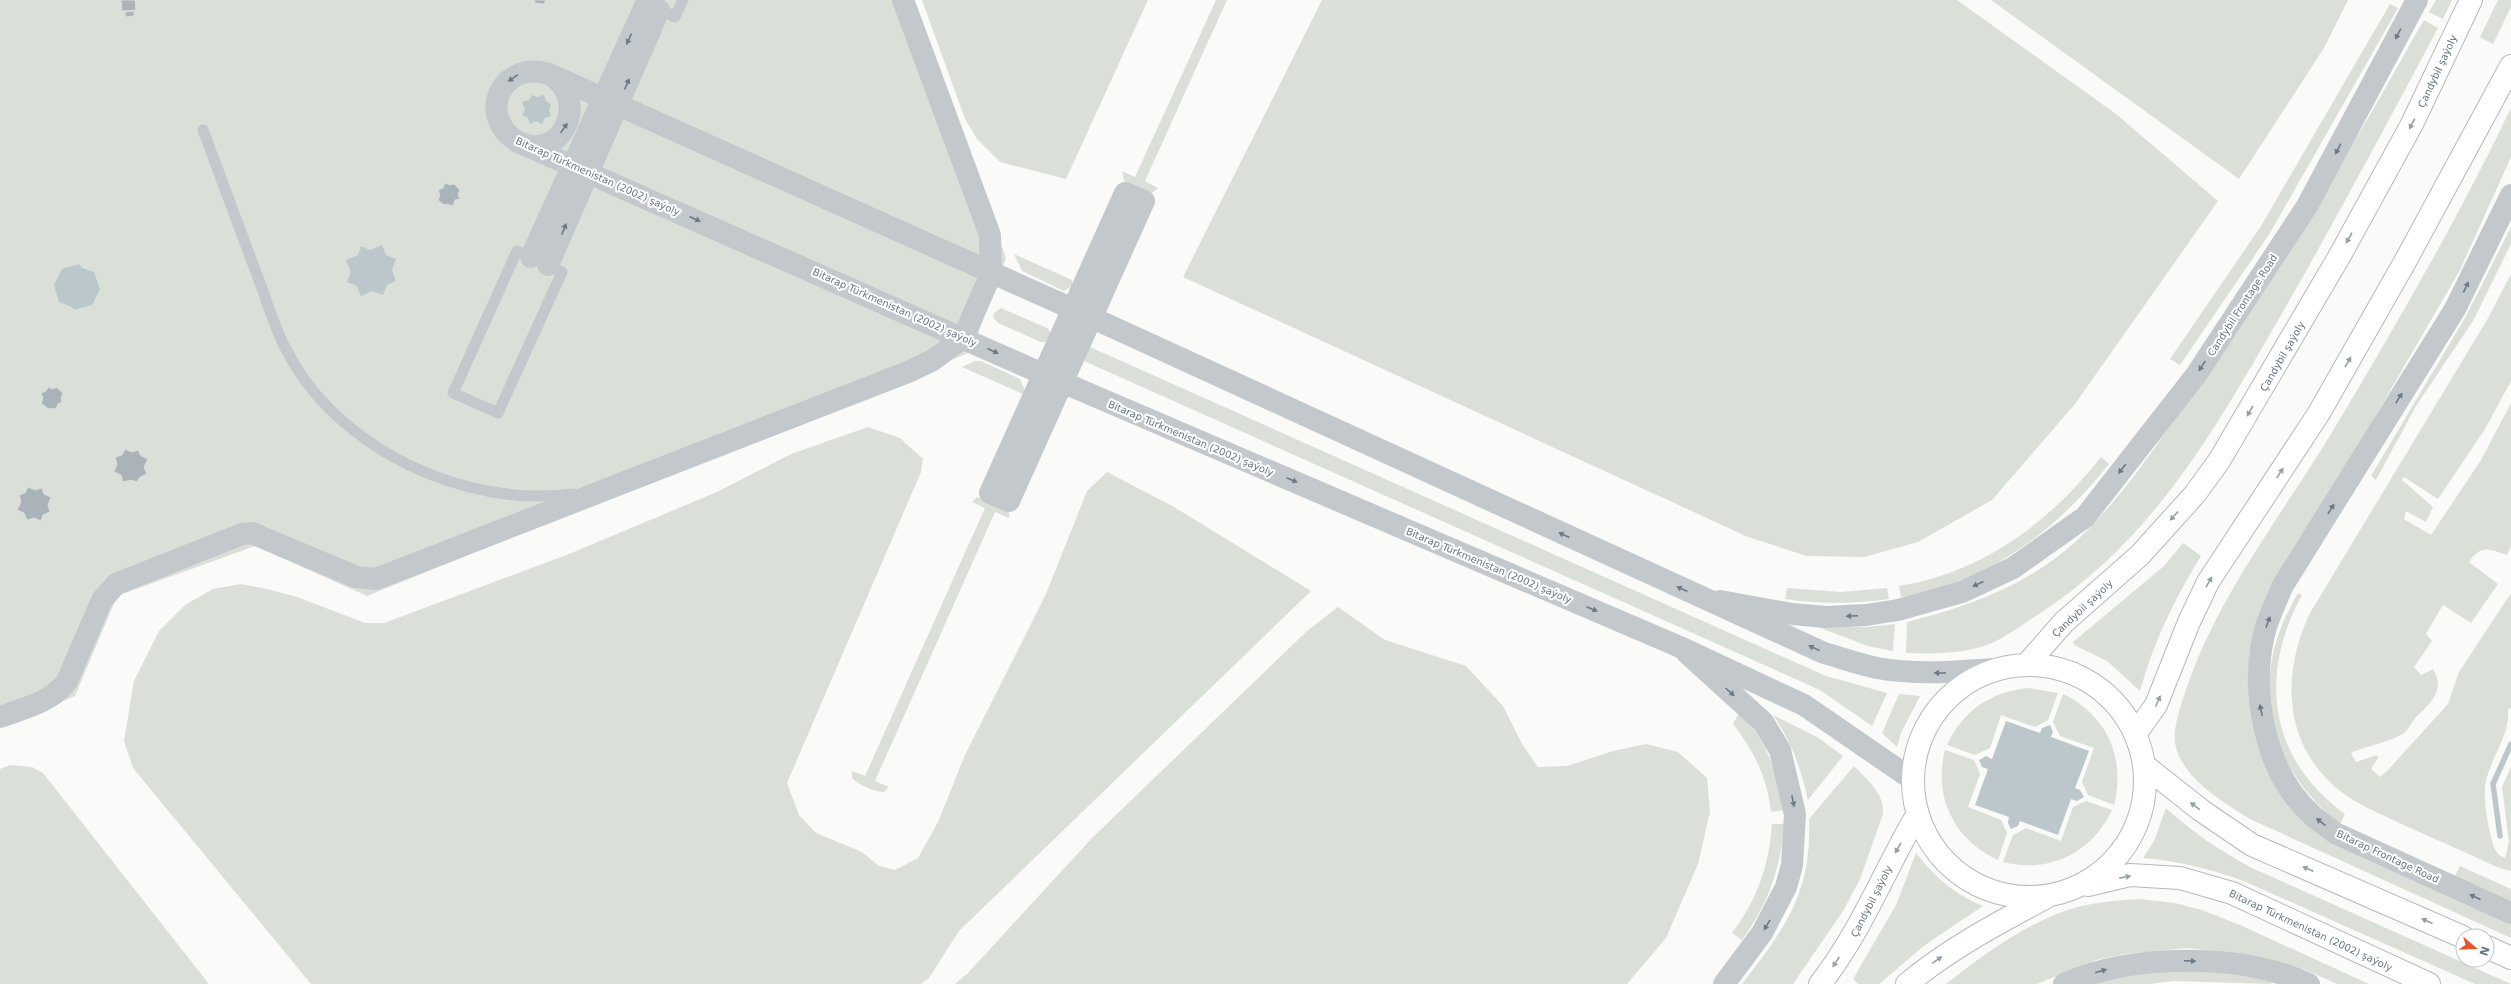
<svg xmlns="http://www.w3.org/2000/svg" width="2511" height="984" viewBox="0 0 2511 984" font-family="'DejaVu Sans',sans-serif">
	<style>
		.green { fill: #dadfd7 }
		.water { fill: #bbc7cb }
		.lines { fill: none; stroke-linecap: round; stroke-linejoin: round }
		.stream { stroke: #bbc7cb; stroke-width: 5.5 }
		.building { fill: #aab3b9; stroke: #dcdcda }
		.secondary-casing { stroke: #b3babf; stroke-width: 24 }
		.service { stroke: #c3c8cc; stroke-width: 11 }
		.minor { stroke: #c3c8cc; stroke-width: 22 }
		.tertiary { stroke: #c3c8cc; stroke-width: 22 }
		.secondary { stroke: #fff; stroke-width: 22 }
		.oneway { fill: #6a7a87 }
		.oneway2 { fill: #939fa8 }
		.labels { text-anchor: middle; stroke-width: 4; stroke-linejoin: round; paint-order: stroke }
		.street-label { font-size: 10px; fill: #657683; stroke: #fff }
	</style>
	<rect width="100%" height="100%" fill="#fafaf8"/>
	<path class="green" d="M0 0H914L1006 258 971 352 367 596 255 546 117 596 75 696 0 726Z
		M922 0H1148L1066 179 1000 162 977 139 965 119Z
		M1216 0H1227L1145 181 1158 188 1152 193 1124 181 1122 171 1135 177Z
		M1322 0H1957L2116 114 2218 201 2075 404 1992 500 1918 542 1864 557 1807 556 1748 537 1183 277Z
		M1991 0H2348L2324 48 2239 179Z
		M2436 0H2452L2443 19 2429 12Z
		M2498 0H2511V7L2493 44 2480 37Z
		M2390 4 2398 8 2270 233 2180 365 2170 359 2261 226Z
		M2424 20 2438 28C2387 124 2335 221 2281 315 2214 431 2154 539 2039 614 2022 625 2005 638 1987 645 1960 654 1933 654 1906 653L1907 622C1967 607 2026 586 2073 544 2135 487 2179 411 2225 341 2267 277 2311 214 2350 148 2376 106 2399 63 2424 20Z
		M2511 108V157L2460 270 2365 434 2250 650C2244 701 2252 750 2281 793L2511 922V938L2250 819C2223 802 2181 778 2175 743 2173 729 2179 712 2183 699 2215 596 2286 511 2340 419 2400 318 2460 215 2511 108Z
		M2511 227V244L2473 321 2416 406 2376 480 2371 476 2466 316Z
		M1014 254 1072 280 1073 285 1064 291 1022 271Z
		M2511 274V381L2485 429 2438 499 2404 477 2402 480 2433 507 2426 522 2406 511 2404 519 2431 535 2481 460 2511 403V546L2507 555C2489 549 2481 544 2469 562L2498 584 2471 623 2443 605 2426 634 2432 641 2414 667 2421 675 2433 669C2446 689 2431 703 2417 716 2412 721 2409 729 2404 733 2396 740 2363 747 2351 753L2356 762 2377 755 2378 758 2371 769 2380 777 2387 771 2448 704 2459 672 2511 593V708L2508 709C2511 736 2488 760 2485 787 2484 802 2487 819 2490 833 2493 844 2494 854 2505 858L2509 842 2502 787 2511 767V871L2499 868C2469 854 2438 840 2408 827 2382 814 2353 804 2332 784 2282 738 2283 669 2310 613L2487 320Z
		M1001 308 1047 328 1052 334 1049 342H1041L998 323 993 317 994 313Z
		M1090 347 1826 676 1887 693 1872 726 1820 690 1084 361Z
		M975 361H981L1020 379 1025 391 1023 394 962 367Z
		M868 427 900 438 923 459 921 472 787 783 799 815 816 833 862 852 879 866 895 870 918 858 938 822 965 755 1046 594 1087 491 1107 472 1174 507 1311 591 959 931 929 978 921 984H311L133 768 124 741 134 681 159 631 185 605 213 589 241 584 267 589 297 597 365 623H384L569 554 717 492 791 454Z
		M2101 457 2109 464C2057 530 1986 584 1901 597L1899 586C1982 573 2050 522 2101 457Z
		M977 497 1009 511V518L995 512 875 781 889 787 884 792C874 792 859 785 852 778V771L865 776 985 508 972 502Z
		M2183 543 2201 556C2175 598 2153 643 2140 691L2107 661 2074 645 2073 642 2164 566Z
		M1787 588 1841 592 1887 588 1889 599C1854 604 1821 604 1785 599Z
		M2298 593 2302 595C2258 675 2269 759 2345 814L2340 824C2263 763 2248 677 2298 593Z
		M1338 607 1385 640 1466 666 1503 706 1522 744 1538 767 1567 766 1613 751 1646 744 1678 752 1707 778 1710 812 1698 864 1666 938 1627 984H955L968 973 1092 838 1307 631Z
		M1895 624 1893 651 1868 646 1818 627H1867Z
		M2029 688 2058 693 2048 720 2035 727 2001 715 1990 748 1975 755 1947 745C1963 710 1992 691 2029 688Z
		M1899 694 1920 696 1901 733 1897 747 1882 733Z
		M2063 694C2107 715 2126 758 2114 805L2088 795 2082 782 2094 748 2060 736 2053 722Z
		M1739 713C1767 738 1777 774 1784 810L1771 812C1767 777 1754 751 1733 724Z
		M1773 715 1817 737 1843 756 1808 800C1801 769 1792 742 1773 715Z
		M1945 750 1974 760 1980 774 1968 807 2001 820 2007 833 1998 860C1954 840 1933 797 1945 750Z
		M10 765 32 767 43 773 209 984H0V769Z
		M1854 766C1868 781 1884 792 1883 814L1860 879 1843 911 1793 984H1742C1785 928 1812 893 1809 819Z
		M2086 801 2112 810C2092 853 2049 874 2003 862L2013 835 2026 828 2061 841 2073 807Z
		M2166 808C2192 832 2220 851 2252 868L2511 984H2475L2246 882C2211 869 2179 861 2143 858L2154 841Z
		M1772 824H1784C1781 868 1768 904 1742 940L1732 933C1757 900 1769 866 1772 824Z
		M1916 853C1935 877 1954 894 1983 906L1925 945 1879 984H1858L1853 979 1896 905Z
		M2460 866 2511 889V901L2455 876Z
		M2139 899 2175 903 2202 910 2240 925 2369 984H2337L2306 970 2255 956 2188 948 2124 954 2096 960 2037 984H1946C1984 954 2030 920 2078 907 2098 902 2118 900 2139 899Z
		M2184 968 2272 980 2271 984 2173 981 2150 984H2095L2122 976Z"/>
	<path class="water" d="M532 95 537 97 544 95 546 101 551 104 549 110 551 116 545 118 542 124 536 121 530 124 528 118 522 115 525 110 522 102 529 100Z
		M382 245 386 255 396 259 392 270 396 281 387 285 383 295 372 291 361 296 357 286 347 282 351 272 346 260 358 255 361 246 370 250Z
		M79 264 82 268 94 272 100 289 92 305 74 310 72 307 59 302 54 285 62 269Z
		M2006 721 2040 733 2042 728 2050 725 2053 732 2051 737 2089 751 2075 788 2080 790 2084 797 2077 801 2071 799 2058 835 2020 821 2018 826 2011 829 2008 823 2009 817 1975 805 1988 769 1982 767 1979 760 1986 756 1992 759Z"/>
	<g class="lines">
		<path class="stream" d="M2500 836 2493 784 2511 744"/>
	</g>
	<path class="building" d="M121 0H135L136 10 122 11Z
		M534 0H546L544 4 535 3Z
		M134 11V16L126 17 125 12Z
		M445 183 450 185 454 184 460 190 458 194 460 199 455 200 453 206 447 204 444 205 438 200 440 195 438 190 443 188Z
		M48 387 53 389 56 387 63 393 61 398 62 402 58 404 56 409 47 408 41 403 43 398 41 393 46 391Z
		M125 449 132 452 138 450 141 456 148 459 144 467 147 474 140 477 137 482 131 480 123 482 121 475 114 472 117 464 115 457 122 455Z
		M28 487 35 490 42 488 44 494 51 497 48 505 50 512 43 515 41 521 34 518 27 520 24 513 17 510 21 502 19 495 25 493Z"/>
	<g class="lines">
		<defs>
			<path id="secondary" d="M2027 664 2064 622 2140 555 2195 494 2219 461 2339 257 2412 124 2471 0
				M1913 781a116 116 0 1 1 232 0a116 116 0 1 1-232 0Z
				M2136 733 2156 705 2189 622 2208 582 2319 413 2406 260 2511 66
				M2145 766 2202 811 2252 845 2463 937
				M2088 885 2130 875 2180 878 2232 893 2429 984
				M2487 947 2511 958
				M1820 984C1861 932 1884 871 1917 815
				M1907 984C1949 949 1996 924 2045 898"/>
		</defs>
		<use href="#secondary" class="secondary-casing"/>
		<path class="service" d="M657 8 675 17 683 0
			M203 130C221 179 239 227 257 275 267 300 274 328 287 351 338 450 465 508 573 494
			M517 251 562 272 498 413 453 393Z"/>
		<path class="minor" d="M1125 193 1144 201 1009 501 990 493Z
			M2511 195 2455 309 2282 587C2277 600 2270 614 2266 627 2248 688 2264 773 2313 816 2320 822 2328 827 2335 833L2511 913
			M531 257 646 4
			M548 265 659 10
			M1720 601 1792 614 1826 617 1866 615 1898 610 1962 592 2013 568 2085 517 2196 375 2307 206 2417 0
			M1687 653 1763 722 1780 750 1795 814 1792 865 1786 887 1762 933 1724 984
			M0 717C24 708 52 702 67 681L102 600 116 584 242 534 252 533 356 577 376 579 908 372 933 360 963 338 991 274 990 235 903 0
			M2064 984C2133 953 2240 953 2309 984"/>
		<path class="tertiary" d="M524 144C564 158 588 99 552 76
			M1913 780 1804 705 1680 647 1043 374 518 142C475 116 502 59 549 74L1073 309 1824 653C1842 658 1859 664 1877 668 1915 675 1954 672 1993 669"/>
		<use href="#secondary" class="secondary"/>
	</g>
	<defs><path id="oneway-solid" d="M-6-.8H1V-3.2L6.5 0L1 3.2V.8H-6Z"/></defs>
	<g class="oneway">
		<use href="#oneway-solid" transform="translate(2398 34) rotate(118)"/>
		<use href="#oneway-solid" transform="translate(629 39) rotate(115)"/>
		<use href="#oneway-solid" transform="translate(513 78) rotate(145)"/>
		<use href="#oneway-solid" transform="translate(627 84) rotate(-67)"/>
		<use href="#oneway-solid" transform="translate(564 128) rotate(-55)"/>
		<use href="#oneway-solid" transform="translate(2338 149) rotate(118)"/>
		<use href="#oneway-solid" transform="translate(695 219) rotate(24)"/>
		<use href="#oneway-solid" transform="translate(564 229) rotate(-67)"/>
		<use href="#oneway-solid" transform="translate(2466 287) rotate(-64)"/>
		<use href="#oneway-solid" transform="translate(993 351) rotate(25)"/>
		<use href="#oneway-solid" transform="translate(2202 366) rotate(123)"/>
		<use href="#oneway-solid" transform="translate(2399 398) rotate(-58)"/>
		<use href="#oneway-solid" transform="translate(2122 469) rotate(128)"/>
		<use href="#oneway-solid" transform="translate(1292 480) rotate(23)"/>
		<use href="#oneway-solid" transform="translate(2331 509) rotate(-58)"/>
		<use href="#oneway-solid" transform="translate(1564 535) rotate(-155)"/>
		<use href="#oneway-solid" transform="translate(1978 584) rotate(155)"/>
		<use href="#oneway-solid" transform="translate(1682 589) rotate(-155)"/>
		<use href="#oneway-solid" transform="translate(1592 609) rotate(23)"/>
		<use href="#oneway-solid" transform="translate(1852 616) rotate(177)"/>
		<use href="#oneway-solid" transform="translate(2268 622) rotate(-70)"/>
		<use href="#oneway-solid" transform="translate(1814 648) rotate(-156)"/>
		<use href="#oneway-solid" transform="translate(1940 673) rotate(-180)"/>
		<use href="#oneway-solid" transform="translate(1730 692) rotate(42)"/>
		<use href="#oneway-solid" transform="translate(2261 710) rotate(-102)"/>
		<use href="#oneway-solid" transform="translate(1793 801) rotate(79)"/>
		<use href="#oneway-solid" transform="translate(2321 822) rotate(-143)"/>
		<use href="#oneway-solid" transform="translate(2475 897) rotate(-156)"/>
		<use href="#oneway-solid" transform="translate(1767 925) rotate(121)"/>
		<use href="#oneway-solid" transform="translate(2190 961) rotate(2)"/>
		<use href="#oneway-solid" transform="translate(2101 971) rotate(-16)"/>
	</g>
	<g class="oneway2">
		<use href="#oneway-solid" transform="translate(2412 124) rotate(117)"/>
		<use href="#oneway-solid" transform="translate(2349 238) rotate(119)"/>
		<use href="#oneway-solid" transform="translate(2348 362) rotate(-60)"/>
		<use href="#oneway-solid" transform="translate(2250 411) rotate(120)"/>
		<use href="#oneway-solid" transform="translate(2280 473) rotate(-57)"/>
		<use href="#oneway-solid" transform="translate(2174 516) rotate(132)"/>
		<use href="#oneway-solid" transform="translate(2209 582) rotate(-60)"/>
		<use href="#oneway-solid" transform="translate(2158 701) rotate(-66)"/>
		<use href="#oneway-solid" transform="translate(2195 806) rotate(-142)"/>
		<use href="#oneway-solid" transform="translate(1898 848) rotate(119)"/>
		<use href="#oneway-solid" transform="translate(2308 869) rotate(-157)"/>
		<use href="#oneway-solid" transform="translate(2125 877) rotate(-12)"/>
		<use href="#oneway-solid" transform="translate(2427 921) rotate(-156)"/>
		<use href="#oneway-solid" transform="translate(1937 960) rotate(-34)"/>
		<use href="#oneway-solid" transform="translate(1836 962) rotate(124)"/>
	</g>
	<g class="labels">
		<g class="street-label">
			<text transform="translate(2437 71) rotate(-65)" y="4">Çandybil şaýoly</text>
			<text transform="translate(598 176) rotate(24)" y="4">Bitarap Türkmenistan (2002) şaýoly</text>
			<text transform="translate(2242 305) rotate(-57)" y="4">Candybil Frontage Road</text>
			<text transform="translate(895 307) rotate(24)" y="4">Bitarap Türkmenistan (2002) şaýoly</text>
			<text transform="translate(2282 356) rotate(-60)" y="4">Çandybil şaýoly</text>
			<text transform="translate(1191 438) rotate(23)" y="4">Bitarap Türkmenistan (2002) şaýoly</text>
			<text transform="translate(1489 565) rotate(23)" y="4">Bitarap Türkmenistan (2002) şaýoly</text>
			<text transform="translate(2082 608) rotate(-43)" y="4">Çandybil şaýoly</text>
			<text transform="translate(2388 856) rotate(25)" y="4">Bitarap Frontage Road</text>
			<text transform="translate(1871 901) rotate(-63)" y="4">Çandybil şaýoly</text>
			<text transform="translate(2311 930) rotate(25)" y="4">Bitarap Türkmenistan (2002) şaýoly</text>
		</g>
	</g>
	<g transform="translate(2475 948) rotate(109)"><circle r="19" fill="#ffffff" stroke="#c1c8cd"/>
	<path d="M0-3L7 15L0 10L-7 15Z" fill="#e4572e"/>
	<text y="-6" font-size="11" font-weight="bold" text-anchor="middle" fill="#657683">N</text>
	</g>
</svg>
